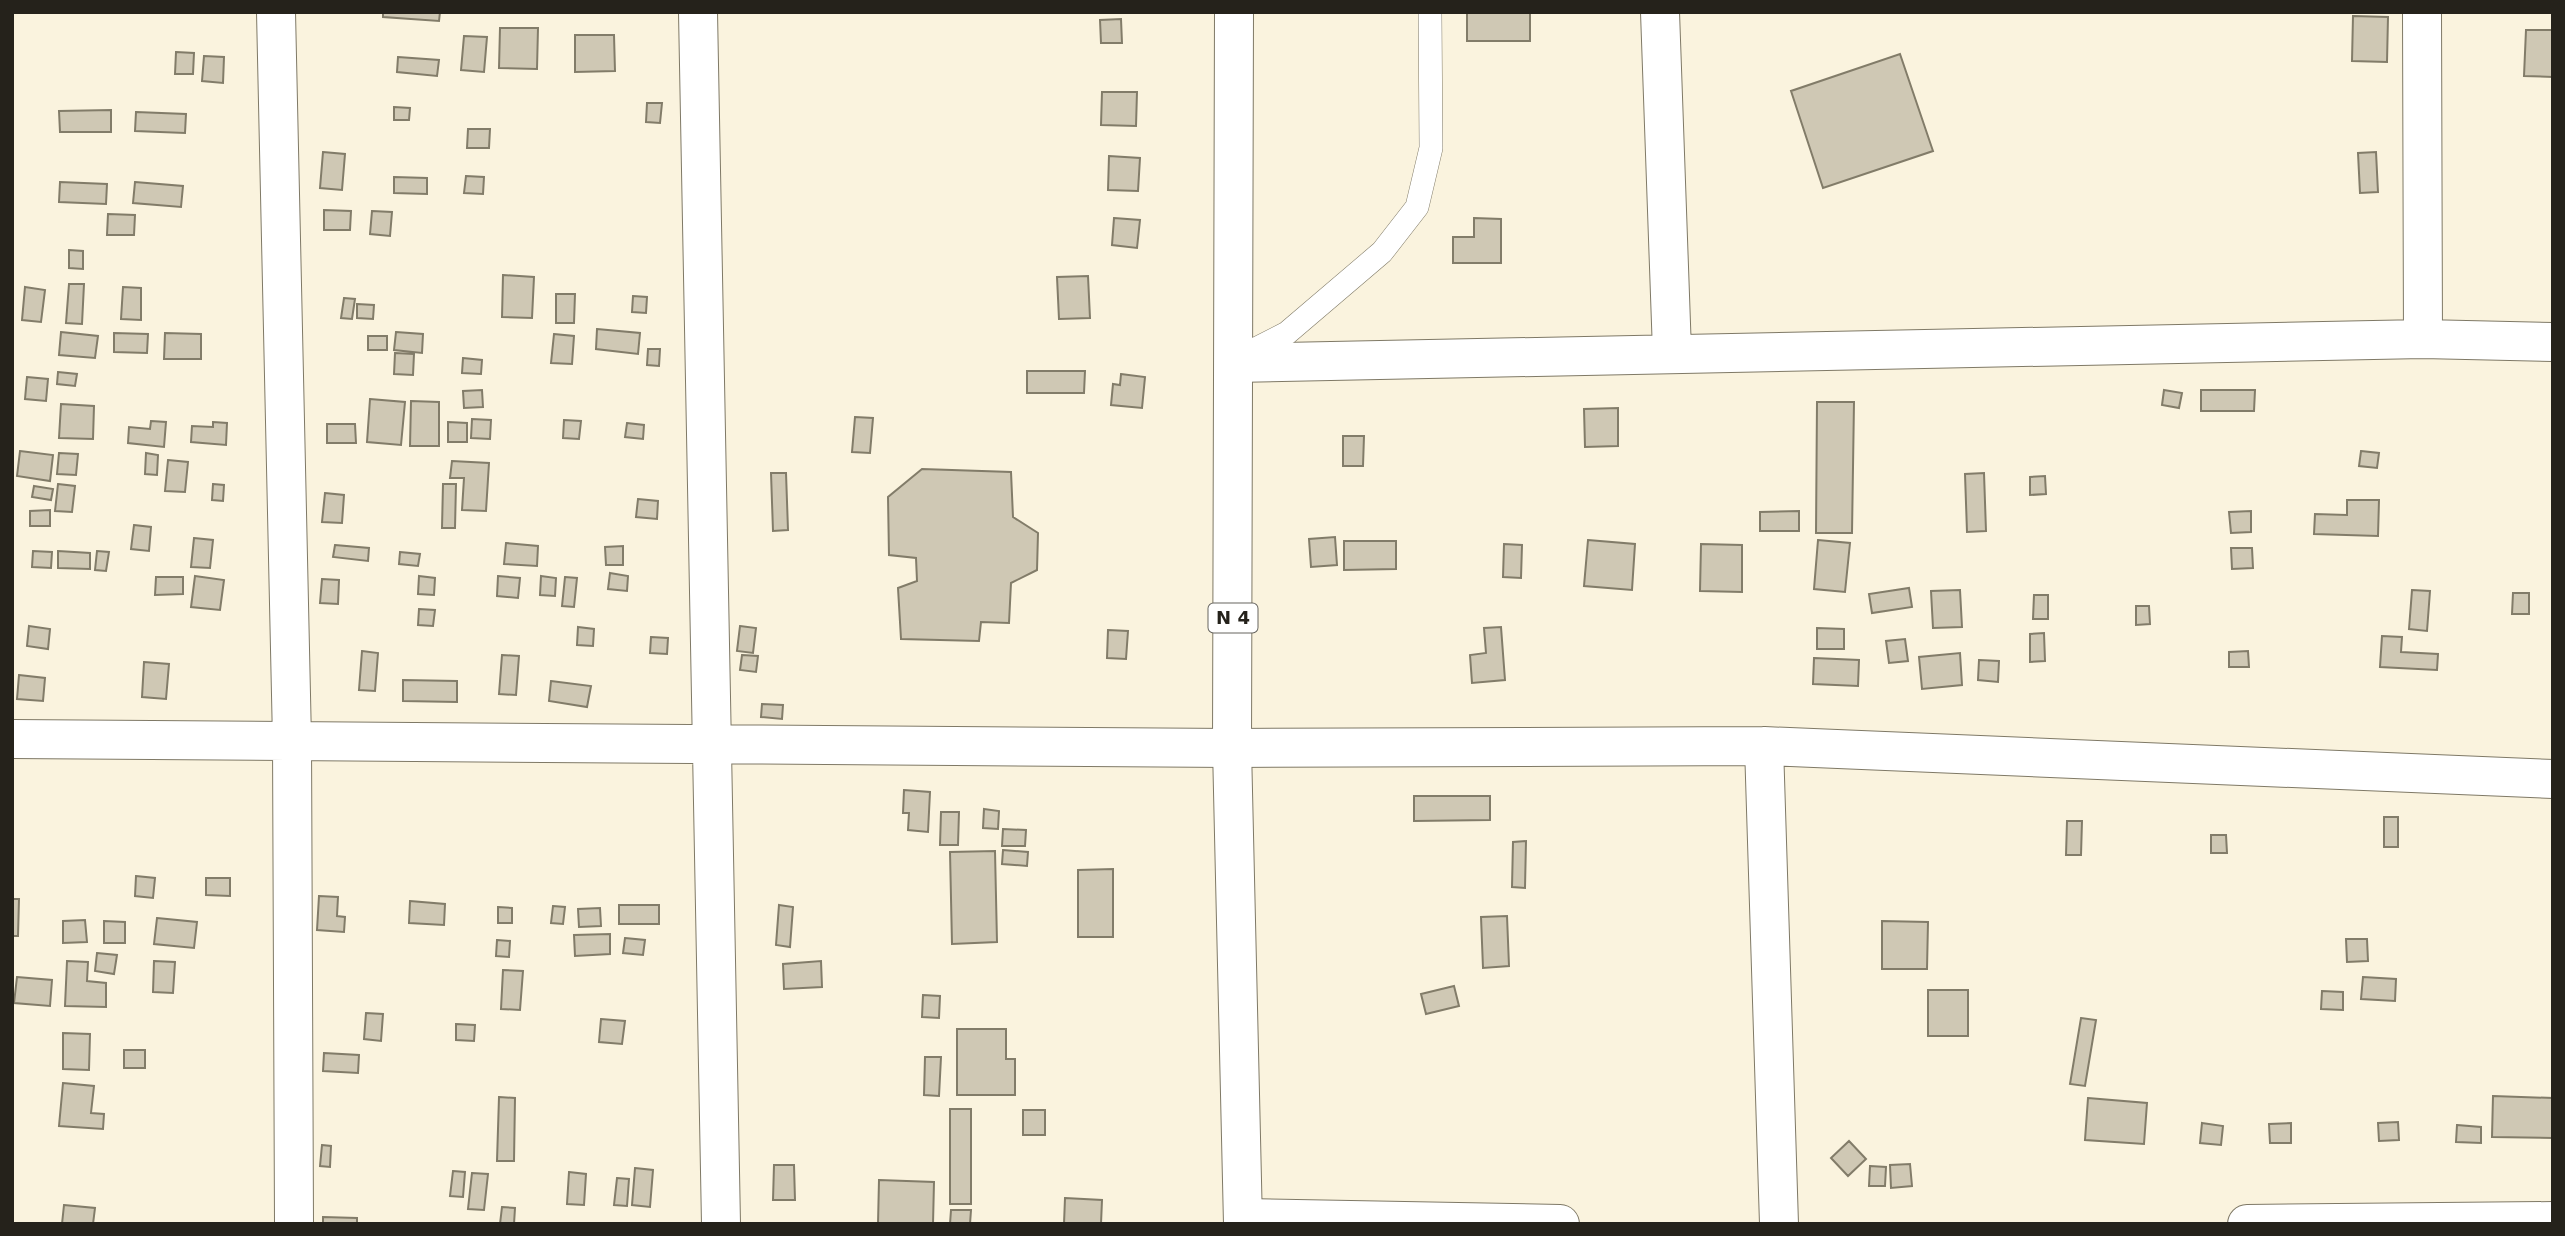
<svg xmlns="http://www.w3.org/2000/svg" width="2565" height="1236" viewBox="0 0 2565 1236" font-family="'DejaVu Sans',sans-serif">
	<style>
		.building { fill: #cfc8b4; stroke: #827c69; stroke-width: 2 }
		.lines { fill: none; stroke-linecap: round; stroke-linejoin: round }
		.service-casing { stroke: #7f7966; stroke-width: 24 }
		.minor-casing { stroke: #7f7966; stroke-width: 40 }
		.trunk-casing { stroke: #7f7966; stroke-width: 40 }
		.service { stroke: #fff; stroke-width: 23 }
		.minor { stroke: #fff; stroke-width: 38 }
		.trunk { stroke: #fff; stroke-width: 38 }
		.labels { text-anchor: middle; stroke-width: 6; stroke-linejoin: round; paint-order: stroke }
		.shield { fill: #fff; stroke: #66645f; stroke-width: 2 }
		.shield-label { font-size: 18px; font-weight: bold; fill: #25221b }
	</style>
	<rect width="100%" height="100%" fill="#faf3de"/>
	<path class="building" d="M383 12H440L439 21 383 17Z
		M1467 12H1530V41H1467Z
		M2353 16 2388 17 2387 62 2352 61Z
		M1121 19 1122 43H1101L1100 20Z
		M500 28H538L537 69 499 68Z
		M2526 30H2553V77L2524 76Z
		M575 35H614L615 71 575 72Z
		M464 36 487 37 484 72 461 70Z
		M176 52 194 53 193 74H175Z
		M1900 54 1933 151 1823 188 1791 91Z
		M204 56 224 57 223 83 202 81Z
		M398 57 439 60 437 76 397 72Z
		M1102 92H1137L1136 126 1101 125Z
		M647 103H662L660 123 646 122Z
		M394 107 410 108 409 120H394Z
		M111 110V132H60L59 111Z
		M136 112 186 114 185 133 135 131Z
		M468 129H490L489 148H467Z
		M323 152 345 154 342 190 320 188Z
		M2376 152 2378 192 2360 193 2358 153Z
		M1109 156 1140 158 1138 191 1108 190Z
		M466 176 484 177 483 194 464 193Z
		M394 177 427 178V194L394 193Z
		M60 182 107 184 106 204 59 202Z
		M135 182 183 186 181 207 133 203Z
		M324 210 351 211 350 230H324Z
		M372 211 392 212 390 236 370 234Z
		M108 214 135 215 134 235H107Z
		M1114 218 1140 220 1137 248 1112 245Z
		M1474 218 1501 219V263H1453V237H1474Z
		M69 250 83 251V269L69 268Z
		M503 275 534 277 532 318 502 317Z
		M1088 276 1090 318 1059 319 1057 277Z
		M69 284H84L82 324 66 323Z
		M25 287 45 290 41 322 22 320Z
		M123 287 141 288V320L121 319Z
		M556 294H575L574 323H556Z
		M633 296 647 297 646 313 632 312Z
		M344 298 355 299 352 319 341 318Z
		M357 304 374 305 373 319 357 318Z
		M597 329 640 333 638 354 596 349Z
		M61 332 98 336 95 358 59 355Z
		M396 332 423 334 422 353 394 350Z
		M114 333 148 334 147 353 114 352Z
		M165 333 201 334V359H164Z
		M554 334 574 336 572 364 551 363Z
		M368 336H387V350H368Z
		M648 349H660L659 366 647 365Z
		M395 353 414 354 413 375 394 374Z
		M463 358 482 360 481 374 462 373Z
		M1027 371H1085L1084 393H1027Z
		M58 372 77 374 75 386 57 384Z
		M1121 374 1145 377 1142 408 1111 405 1113 384 1120 385Z
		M27 377 48 379 46 401 25 399Z
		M482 390 483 407 464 408 463 391Z
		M2164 390 2182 393 2179 408 2162 405Z
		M2201 390H2255L2254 411H2201Z
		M370 399 405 402 401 445 367 442Z
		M411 401 439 402V446H410Z
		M1817 402H1854L1852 533H1816Z
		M61 404 94 406 93 439 59 438Z
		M1618 408V446L1585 447 1584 409Z
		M855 417 873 418 870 453 852 452Z
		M472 419 491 420 490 439 471 438Z
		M564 420 581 421 579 439 563 438Z
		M151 421 166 422 164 447 128 443 129 427 150 429Z
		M213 422 227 423 226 445 191 442 192 426 213 427Z
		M448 422 467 423V442H448Z
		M627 423 644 425 643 439 625 437Z
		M327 424H355L356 443H327Z
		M1343 436H1364L1363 466H1343Z
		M20 451 53 455 50 481 17 476Z
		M2361 451 2379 453 2377 468 2359 466Z
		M59 453 78 454 76 475 57 474Z
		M146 453 158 455 157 475 145 474Z
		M168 460 188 462 185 492 165 491Z
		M452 461 489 463 486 511 462 510 464 478H450Z
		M922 469 1011 472 1013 517 1038 533 1037 570 1011 583 1009 623 981 622 979 641 901 639 898 588 917 581 916 558 889 555 888 497Z
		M771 473H786L788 530 773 531Z
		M1984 473 1986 531 1967 532 1965 474Z
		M2045 476 2046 494 2030 495V477Z
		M58 484 75 486 72 512 55 511Z
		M213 484 224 485 223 501 212 500Z
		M443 484H456L455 528H442Z
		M34 486 53 489 51 500 32 497Z
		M325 493 344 495 342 523 322 522Z
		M638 499 658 501 657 519 636 517Z
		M2347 500H2379L2378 536 2314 534 2315 514 2347 515Z
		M50 510V526H30V511Z
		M1799 511V531H1760V512Z
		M2251 511V532L2231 533 2229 512Z
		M134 525 151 527 149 551 131 549Z
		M1335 537 1337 565 1311 567 1309 539Z
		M194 538 213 540 210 568 191 567Z
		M1588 540 1635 544 1632 590 1584 586Z
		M1818 540 1850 543 1845 592 1814 589Z
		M1344 541H1396V569L1344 570Z
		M506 543 538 546 537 566 504 564Z
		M1504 544 1522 545 1521 578 1503 577Z
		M1701 544 1742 545V592L1700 591Z
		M335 545 369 548 368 561 333 557Z
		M623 546V565H606L605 547Z
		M2231 548H2252L2253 568 2232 569Z
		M33 551 52 552 51 568 32 567Z
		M58 551 90 553V569L58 568Z
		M97 551 109 552 106 571 95 570Z
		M400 552 420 554 418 566 399 564Z
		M610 573 628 576 627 591 608 589Z
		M195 576 224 580 220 610 191 607Z
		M419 576 435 578 434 595 418 594Z
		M498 576 520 578 518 598 497 596Z
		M541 576 556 578 555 596 540 595Z
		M156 577H183V594L155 595Z
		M565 577 577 578 574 607 562 606Z
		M322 579 339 580 338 604 320 603Z
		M1909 588 1912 607 1872 613 1869 594Z
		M1960 590 1962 627 1933 628 1931 591Z
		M2412 590 2430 591 2427 631 2409 629Z
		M2513 593H2529V614H2512Z
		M2034 595H2048V619H2033Z
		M2136 606H2149L2150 624 2136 625Z
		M419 609 435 610 433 626 418 625Z
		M29 626 50 629 48 649 27 646Z
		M740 626 756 628 753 653 737 651Z
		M578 627 594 629 593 646 577 645Z
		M1501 627 1505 680 1472 683 1470 655 1486 653 1484 628Z
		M1817 628 1844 629V649H1817Z
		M1108 630 1128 631 1126 659 1107 658Z
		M2044 633 2045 661 2030 662V634Z
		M2382 636 2402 637 2401 652 2438 654 2437 670 2380 667Z
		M651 637 668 638 667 654 650 653Z
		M1905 639 1908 661 1889 663 1886 641Z
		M362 651 378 653 375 691 359 690Z
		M2248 651 2249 667H2229V652Z
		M1960 653 1962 685 1922 689 1919 657Z
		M502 655 519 656 516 695 499 694Z
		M742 655 758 656 756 672 740 670Z
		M1814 658 1859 660 1858 686 1813 684Z
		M1979 660 1999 661 1998 682 1978 680Z
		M144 662 169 664 166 699 142 697Z
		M19 675 45 678 43 701 17 699Z
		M403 680 457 681V702L403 701Z
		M551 681 591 686 587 707 549 701Z
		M762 704 783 705 782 719 761 717Z
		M904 790 930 792 928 832 908 830 909 813H903Z
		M1414 796H1490V820L1414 821Z
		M984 809 999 811 998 829 983 828Z
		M941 812H959L958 845H940Z
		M2384 817H2398V847H2384Z
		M2067 821H2082L2081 855H2066Z
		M1003 829 1026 830 1025 846H1002Z
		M2211 835H2226L2227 853H2211Z
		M1526 841 1525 888 1512 887 1513 842Z
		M1003 850 1028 852 1027 866 1002 864Z
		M995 851 997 942 952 944 950 852Z
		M1113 869V937H1078V870Z
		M136 876 155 878 153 898 135 896Z
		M206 878H230V896L206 895Z
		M319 896 338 897 337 916 345 917 344 932 317 930Z
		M12 899H19L18 936H12Z
		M410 901 445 904 444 925 409 923Z
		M619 905H659V924H619Z
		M779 905 793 907 790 947 776 945Z
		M553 906 565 907 563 924 551 923Z
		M498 907 512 908V923H498Z
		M600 908 601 926 579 927 578 909Z
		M1507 916 1509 966 1483 968 1481 917Z
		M157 918 197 922 194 948 154 944Z
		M85 920 87 942 63 943V921Z
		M104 921 125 922V943H104Z
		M1882 921 1928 922 1927 969H1882Z
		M610 934V954L575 956 574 935Z
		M625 938 645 940 643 955 623 953Z
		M2346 939H2367L2368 961 2347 962Z
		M497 940 510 941 509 957 496 956Z
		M97 953 117 955 114 974 95 971Z
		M67 961 88 962 87 981 106 983V1007L65 1006Z
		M154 961 175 962 173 993 153 992Z
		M821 961 822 987 784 989 783 964Z
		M503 970 523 971 520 1010 501 1009Z
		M17 977 52 980 50 1006 14 1003Z
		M2363 977 2396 979 2395 1001 2361 999Z
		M1454 986 1459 1006 1426 1014 1421 994Z
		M1928 990H1968V1036H1928Z
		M2322 991 2343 992V1010L2321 1009Z
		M923 995 940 996 939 1018 922 1017Z
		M366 1013 383 1014 381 1041 364 1039Z
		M2081 1018 2096 1020 2085 1086 2070 1084Z
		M601 1019 625 1021 622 1044 599 1042Z
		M456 1024 475 1025 474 1041 456 1040Z
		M957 1029H1006V1059H1015V1095H957Z
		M63 1033 90 1034 89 1070 63 1069Z
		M124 1050H145V1068H124Z
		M324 1053 359 1055 358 1073 323 1071Z
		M925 1057H941L939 1096 924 1095Z
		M63 1083 94 1086 91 1113 104 1114 103 1129 59 1126Z
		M2493 1096 2553 1098V1138L2492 1137Z
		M499 1097 515 1098 514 1161H497Z
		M2088 1098 2147 1103 2144 1144 2085 1140Z
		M950 1109H971V1204H950Z
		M1023 1110H1045V1135H1023Z
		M2398 1122 2399 1140 2379 1141 2378 1123Z
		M2202 1123 2223 1126 2221 1145 2200 1143Z
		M2291 1123V1143H2270L2269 1124Z
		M2457 1125 2481 1127V1143L2456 1142Z
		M1849 1141 1866 1159 1848 1176 1831 1158Z
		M322 1145 331 1146 330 1167 320 1166Z
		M1910 1164 1912 1186 1891 1188 1890 1165Z
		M774 1165H794L795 1200H773Z
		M1870 1166 1886 1167 1885 1186H1869Z
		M635 1168 653 1170 650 1207 632 1205Z
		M453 1171 465 1172 463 1197 450 1196Z
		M569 1172 586 1174 584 1205 567 1204Z
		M472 1173 488 1174 484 1210 468 1209Z
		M617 1178 629 1179 627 1206 614 1205Z
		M879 1180 934 1182 933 1224H878Z
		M1065 1198 1102 1200 1101 1224H1064Z
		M64 1205 95 1208 93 1224H62Z
		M502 1207 515 1208 514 1224H500Z
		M951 1210H971L970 1224H950Z
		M323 1217 357 1218V1224H323Z"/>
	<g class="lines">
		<defs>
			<path id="service" d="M1240 357 1287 333 1382 252 1417 207 1431 148 1430 12"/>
			<path id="minor" d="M276 12 292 740 294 1224
				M698 12 721 1224
				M1660 12 1672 352
				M2422 12 2423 339
				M1234 363 2423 339 2553 342
				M12 739 1232 748 1764 746 2553 779
				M1764 746 1779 1224
				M1244 1218 1560 1224
				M2247 1224 2553 1221"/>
			<path id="trunk" d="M1234 12 1232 748 1243 1224"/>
		</defs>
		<use href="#service" class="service-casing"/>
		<use href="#minor" class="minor-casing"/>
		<use href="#trunk" class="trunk-casing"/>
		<use href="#service" class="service"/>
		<use href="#minor" class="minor"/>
		<use href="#trunk" class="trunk"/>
	</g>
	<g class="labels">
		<rect class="shield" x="1208.5" y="603.5" width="49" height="29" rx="5"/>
		<g class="shield-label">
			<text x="1233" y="624">N 4</text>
		</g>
	</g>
	<rect width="2565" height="1236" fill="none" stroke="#25221b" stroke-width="28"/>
</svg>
